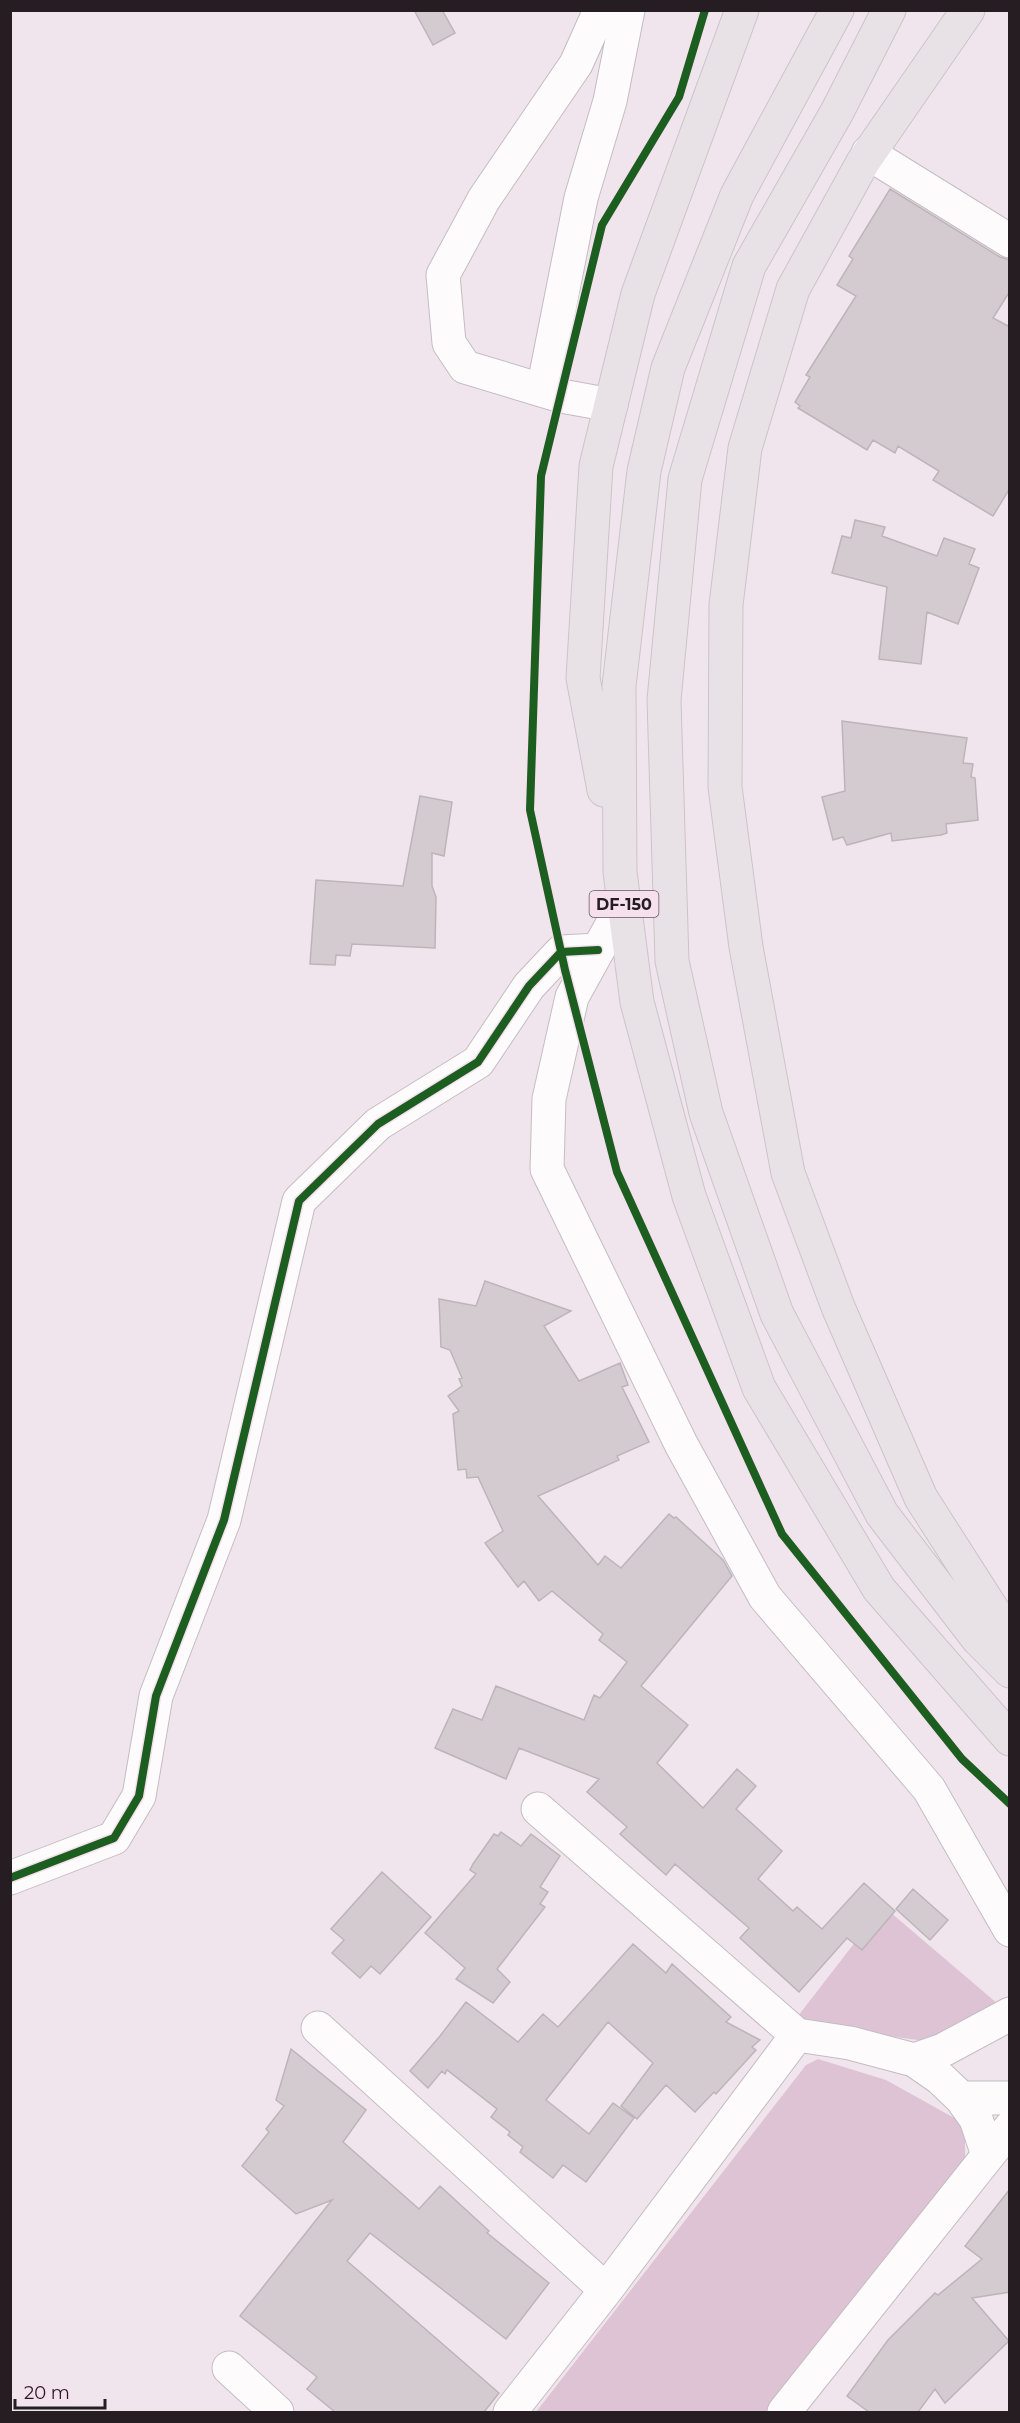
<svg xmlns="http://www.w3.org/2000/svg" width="1020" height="2423" viewBox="0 0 1020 2423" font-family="Montserrat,sans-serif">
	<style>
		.green { fill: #dec3d4 }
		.building { fill: #d4cbd0; stroke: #bdb4ba; stroke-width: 1.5 }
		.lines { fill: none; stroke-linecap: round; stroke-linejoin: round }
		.street-casing { stroke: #c4bcc2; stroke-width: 35 }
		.primary-casing { stroke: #cac4c8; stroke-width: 35 }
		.street { stroke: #fdfbfc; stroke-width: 33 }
		.primary { stroke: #e8e2e6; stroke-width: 33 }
		.cycleway-casing { stroke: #f6e0ee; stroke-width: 11 }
		.cycleway { stroke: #1b5e20; stroke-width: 8 }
		.labels { text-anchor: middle; stroke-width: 6; stroke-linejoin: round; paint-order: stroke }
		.shield { fill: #f6e0ee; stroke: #64585f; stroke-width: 1.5 }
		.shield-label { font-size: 16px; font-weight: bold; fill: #251d22 }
	</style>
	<rect width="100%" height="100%" fill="#f1e5ed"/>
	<path class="green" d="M883 1906 998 2004 932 2042 810 2025 798 2016Z
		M818 2059 886 2080 958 2120 965 2136V2161L768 2412H536L806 2065Z"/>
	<path class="building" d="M414 10H442L455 33 433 45Z
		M890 189 1000 257 1010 260V291L993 318 1010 327V488L993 516 933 480 939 471 898 446 895 453 873 440 867 450 798 408 800 406 795 402 810 377 806 375 856 296 837 285 853 259 849 256Z
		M855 520 885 527 882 536 937 556 944 538 975 549 969 564 979 568 958 624 927 612 921 664 879 659 887 587 832 573 842 536 851 538Z
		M842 721 967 738 963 763 973 764 971 777 975 778 978 820 946 824 947 833 941 835 892 841 891 833 847 845 843 837 833 840 822 797 845 791Z
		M420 796 452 802 444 856 432 853V886L436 897 435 948 352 944 350 956 336 955 335 965 310 964 316 880 403 886Z
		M485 1281 571 1311 544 1326 579 1381 620 1363 628 1385 622 1387 649 1442 617 1456 619 1460 538 1496 598 1565 605 1556 621 1568 669 1514 674 1518 676 1517 723 1560 732 1576 641 1686 688 1725 657 1763 703 1808 737 1769 756 1786 736 1809 782 1851 758 1879 793 1911 797 1907 822 1929 864 1883 895 1911 862 1950 847 1938 799 1992 740 1938 749 1928 675 1864 666 1875 620 1834 627 1827 587 1792 599 1779 519 1748 506 1779 435 1748 453 1709 482 1720 496 1686 584 1720 594 1695 600 1698 627 1662 599 1640 603 1634 552 1591 539 1601 524 1581 518 1587 485 1543 503 1531 478 1477 467 1478 466 1469 458 1470 453 1414 459 1411 448 1396 462 1386 459 1379 462 1378 450 1350 441 1347 439 1299 476 1306Z
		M501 1832 521 1846 531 1834 560 1856 540 1887 548 1892 540 1904 545 1907 497 1969 510 1982 493 2003 456 1979 465 1968 425 1933 476 1874 470 1870 473 1864 494 1834 498 1836Z
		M382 1872 431 1917 380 1974 371 1966 360 1978 332 1953 344 1940 331 1929Z
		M913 1889 948 1920 930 1940 896 1909Z
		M633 1944 666 1973 672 1964 731 2017 726 2022 760 2040 752 2047 756 2050 716 2094 714 2092 695 2112 666 2085 637 2119 621 2106 653 2063 608 2022 546 2100 589 2134 613 2103 634 2118 586 2182 563 2165 553 2178 520 2152 523 2147 508 2135 510 2132 491 2117 497 2109 447 2070 445 2074 442 2071 428 2088 410 2071 440 2036 466 2002 518 2042 543 2014 558 2027Z
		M291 2049 366 2110 343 2142 419 2209 440 2186 489 2231 487 2233 549 2283 506 2339 370 2233 347 2261 499 2393 484 2412H335L307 2389 317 2377 240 2316 332 2200 296 2214 242 2166 269 2132 266 2129 284 2106 276 2100Z
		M1010 2189V2292L972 2298 1009 2341 945 2403 935 2389 918 2412H869L847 2396 888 2340 935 2293 938 2295 982 2259 965 2246Z"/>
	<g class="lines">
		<defs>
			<path id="street" d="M597 10 598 15 576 64 484 199 443 275 449 343 465 367 561 396 611 405
				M868 153 1010 241
				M543 390 581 198 610 101 628 10
				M624 903 572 997 549 1099 547 1169 681 1444 765 1597 929 1789 1010 1930
				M538 1809 797 2035 850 2043 914 2060 940 2078 961 2098 976 2119 988 2155
				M10 1878 114 1838 139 1796 156 1696 224 1520 299 1201 378 1124 478 1062 529 986 561 952 598 950
				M318 2028 606 2290
				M914 2060 943 2050 1010 2014
				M961 2098H1010
				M229 2368 277 2412
				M510 2412 606 2290 797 2035
				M784 2412 1010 2128"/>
			<path id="primary" d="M837 10 737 195 668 368 644 471 619 686 620 872 637 1002 689 1196 759 1388 879 1589 1010 1739
				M889 10 837 112 749 266 685 479 664 700 672 961 706 1113 777 1314 882 1514 978 1639 1010 1671
				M968 10 863 162 793 289 745 448 726 605 725 787 746 947 788 1173 838 1307 921 1498 1010 1637
				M604 790 583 678 596 466 638 294 742 10"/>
		</defs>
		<use href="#street" class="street-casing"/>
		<use href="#primary" class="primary-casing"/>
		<use href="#street" class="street"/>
		<use href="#primary" class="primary"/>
		<defs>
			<path id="cycleway" d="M705 10 679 97 602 225 541 476 530 810 565 970 617 1172 782 1534 962 1759 1010 1804
				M10 1878 114 1838 139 1796 156 1696 224 1520 299 1201 378 1124 478 1062 529 986 561 952 598 950"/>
		</defs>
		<use href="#cycleway" class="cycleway-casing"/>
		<use href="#cycleway" class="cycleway"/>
	</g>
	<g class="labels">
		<rect class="shield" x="589.5" y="891" width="69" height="26" rx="4.5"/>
		<g class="shield-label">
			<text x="624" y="910">DF-150</text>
		</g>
	</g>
	<rect width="1020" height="2423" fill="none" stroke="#251d22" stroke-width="24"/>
	<path d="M15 2399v9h90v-9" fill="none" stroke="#251d22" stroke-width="3"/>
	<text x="24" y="2399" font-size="18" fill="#251d22" stroke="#f6e0ee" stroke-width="4.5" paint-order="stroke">20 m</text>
</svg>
